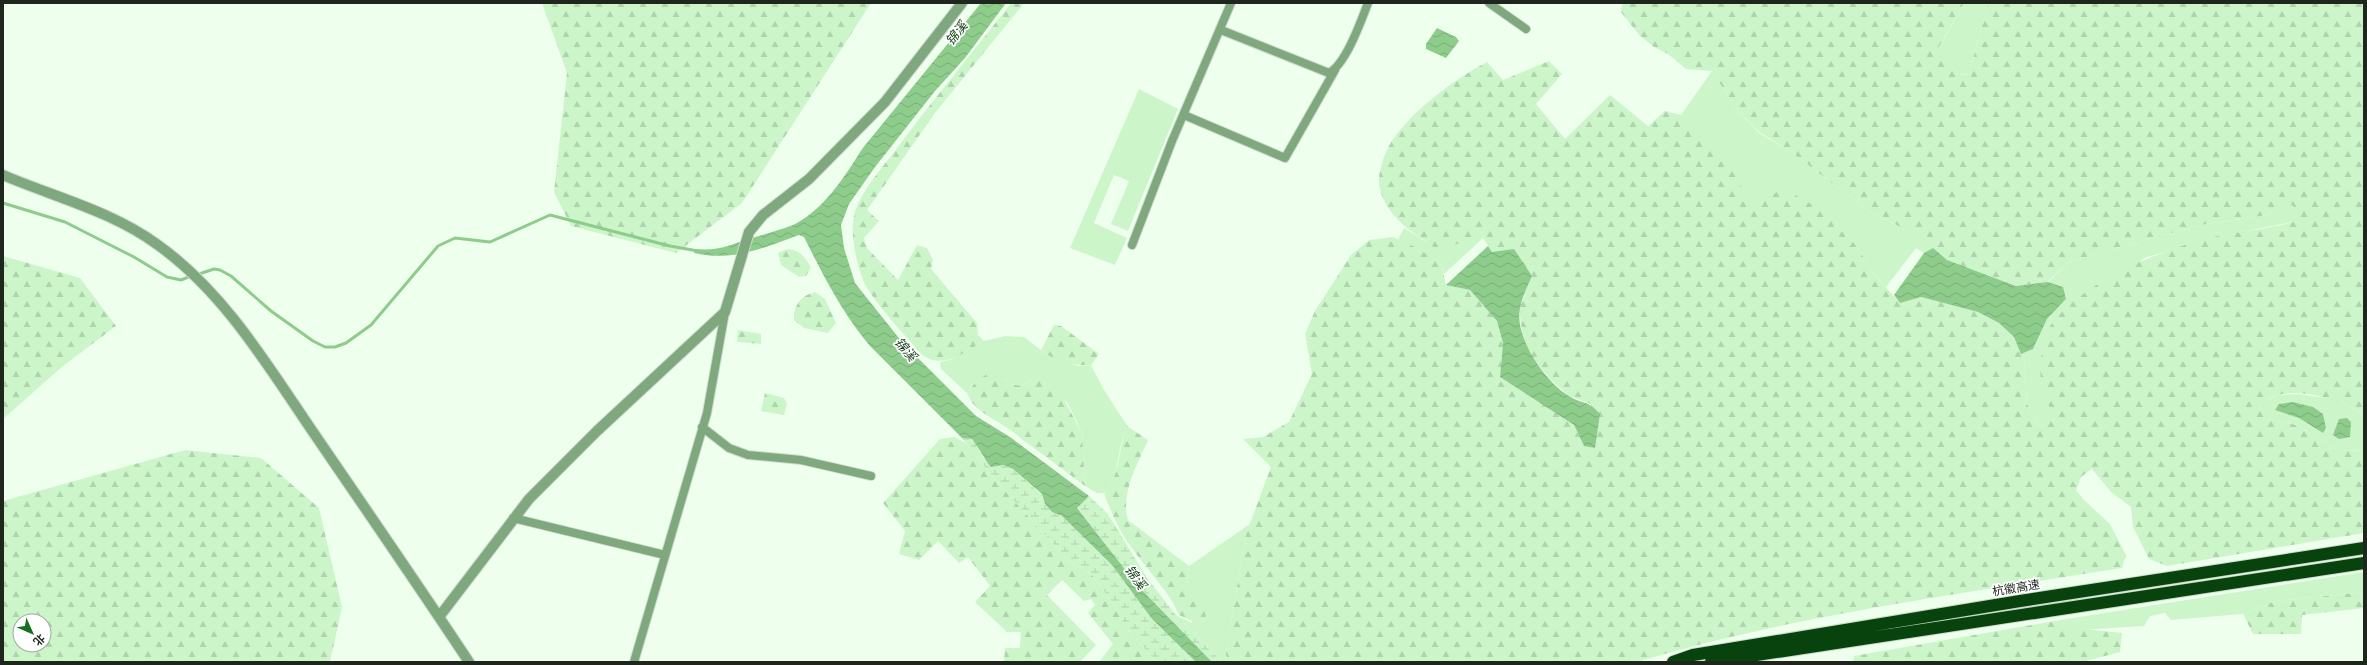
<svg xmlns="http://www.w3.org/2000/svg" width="2367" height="665" viewBox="0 0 2367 665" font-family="Montserrat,'Noto Sans SC',sans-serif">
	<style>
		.green { fill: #ccf6ca }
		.forest { fill: url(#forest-firs); fill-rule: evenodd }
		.wetland { fill: url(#wetland-marsh) }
		.water { fill: url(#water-waves) }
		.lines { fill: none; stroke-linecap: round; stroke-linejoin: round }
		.stream { stroke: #8ecc8c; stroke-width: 3 }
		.minor-casing { stroke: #cddccc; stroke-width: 10 }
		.tertiary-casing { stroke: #cddccc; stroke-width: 12 }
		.motorway-casing { stroke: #cddccc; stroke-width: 14 }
		.minor { stroke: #7fa87e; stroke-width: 8 }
		.tertiary { stroke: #7fa87e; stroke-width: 10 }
		.motorway { stroke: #08430d; stroke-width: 12 }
		.labels { text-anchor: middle; stroke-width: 3.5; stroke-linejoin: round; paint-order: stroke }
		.street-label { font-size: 12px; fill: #1e261e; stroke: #fff }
		.water-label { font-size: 13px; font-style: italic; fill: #133e15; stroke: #fff }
	</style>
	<defs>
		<pattern id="forest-firs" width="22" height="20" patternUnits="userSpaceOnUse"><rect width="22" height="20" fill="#ccf6ca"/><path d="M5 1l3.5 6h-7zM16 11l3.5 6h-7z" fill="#afd3ad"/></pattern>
		<pattern id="wetland-marsh" width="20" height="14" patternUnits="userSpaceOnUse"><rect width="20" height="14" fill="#ccf6ca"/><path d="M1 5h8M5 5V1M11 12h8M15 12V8" fill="none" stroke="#afd3ad"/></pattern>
		<pattern id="water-waves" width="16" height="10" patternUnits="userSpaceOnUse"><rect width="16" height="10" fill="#8ecc8c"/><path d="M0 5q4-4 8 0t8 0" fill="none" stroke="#7aaf78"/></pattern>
	</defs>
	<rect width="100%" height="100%" fill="#eeffed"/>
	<path class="green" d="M1964 3H1988L1969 74 1958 75 1939 48Z
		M1712 71 1735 107 1759 133 1790 151 1867 210 1914 234 1933 248 1924 253 1916 248 1886 287 1873 273 1856 245 1839 228 1754 210C1732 170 1714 146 1681 115Z
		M1139 89 1178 109 1128 231 1111 224 1129 181 1114 175 1094 223 1127 238 1115 265 1070 248Z
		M2293 205 2297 221 2212 238 2144 258 2041 382 2054 419 2040 428 2027 404 2024 359 2021 354 2033 349 2047 319 2066 299 2063 287 2048 282 2069 262 2148 239 2206 224 2261 216Z
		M1404 228C1440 251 1440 253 1480 233L1483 238 1444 274 1441 263 1398 239Z
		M1005 336 1024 337 1046 354 1078 366 1091 365 1104 390 1128 427C1115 447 1122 475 1104 493H1097L1085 486 1082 433 1074 416 1067 402 1030 380 1021 386 1010 384 1001 374 972 385 967 393 941 369 940 362 950 360 984 341Z
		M2299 394 2331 399 2364 413V451L2338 450 2297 425 2265 419 2259 405 2277 395Z
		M1250 524 1246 534 1226 653 1227 662H1222L1176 615 1192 623V591L1186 584 1189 566Z
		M2364 572V592L2275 601 2243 614 2171 620 2165 613 2150 616 2144 626 2081 630 2068 627 2066 619Z"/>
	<path class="forest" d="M542 3H871L742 203 676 253 571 226 554 192 567 73Z
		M1011 3H1024L935 113 867 210 879 221 864 238 867 248 898 280 917 245 927 248 933 260 931 269 977 323 978 335 984 341C964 352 943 371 921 354 906 336 872 301 863 280 856 262 849 231 855 212 862 190 881 169 895 151 932 100 973 53 1011 3Z
		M1622 3H1964L1939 47 1958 75 1969 74 1988 3H2364V413C2338 402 2307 388 2278 395 2272 396 2265 402 2259 406L2265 419 2297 425 2338 450 2364 451V533L2167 566 2149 559 2133 527 2131 507 2111 492 2092 469 2081 477 2076 490 2083 499 2110 524 2126 555 2122 568C1959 594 1795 615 1636 662H1227L1226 653 1246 534 1271 467 1243 439 1263 437 1289 422 1312 374 1305 334 1315 311 1351 255 1369 240 1393 237 1417 248 1441 263 1446 285 1470 290 1497 321 1503 343 1500 377 1574 425 1584 446 1595 448 1591 404 1569 396 1551 380 1532 358 1523 338 1519 309 1532 276 1492 252 1480 233C1466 240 1450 250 1434 247 1431 246 1427 242 1424 240 1404 228 1378 205 1379 179 1379 172 1383 159 1386 152 1401 118 1454 79 1487 62L1503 80 1549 61 1562 74 1536 104 1565 139 1610 95 1648 126 1665 111 1681 115 1709 141 1734 174 1754 209 1778 191 1792 193 1813 205 1839 228 1856 245 1873 273 1900 303 1921 297 1978 312 1999 323 2014 337 2024 359 2027 404 2040 428 2054 419C2050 407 2042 393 2041 381 2039 368 2043 336 2051 325 2081 282 2163 249 2213 237 2241 231 2270 229 2296 221L2293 205 2261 216 2206 224 2148 239 2069 262 2046 283 2017 286 1947 260 1914 234 1867 210 1790 151 1759 132 1735 107 1712 71 1686 69 1668 54 1654 47 1639 35 1621 12Z
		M787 249C800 250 804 256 811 267L806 276 799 277 781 265 778 253Z
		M3 256 80 278 116 326 63 366 3 419Z
		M815 292 825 299 836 323 828 333 804 328 794 320C793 306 801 295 815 292Z
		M1054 325 1061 326 1099 354 1091 365C1075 366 1053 361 1041 350Z
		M738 330 761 334V344L737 342Z
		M994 371 1001 374 1010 384 1021 386 1037 376 1049 379 1059 390 1082 433 1085 486 1019 437C1003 421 975 415 967 393 974 382 982 376 994 371Z
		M765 393 784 398 787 404 784 415 761 411Z
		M1127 426 1148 440C1138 463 1120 494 1128 520L1189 566 1186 584C1199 599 1205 599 1206 621L1203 626 1179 615C1169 591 1149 572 1134 551 1121 534 1111 513 1104 493 1121 476 1118 447 1127 426Z
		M954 437 966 443 997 482 1068 560 1092 575 1123 617 1122 624 1157 662H1099L1113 644 1088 613 1095 605 1091 599 1084 601 1062 580 1047 595 1096 645 1080 662H1004L1005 648H1020L1021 632H1007L975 602 990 586 968 557 959 563 938 541 919 560 899 554 905 531 883 503 940 439Z
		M185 450 261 458 319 508 342 607 330 662H3V501ZM20 621H44V645H20Z
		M2364 592V608L2302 615 2301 634H2253L2243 614 2275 601Z
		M2066 619 2068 627 2122 633 2120 652 2082 662H1853L1854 656Z"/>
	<path class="wetland" d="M962 438 972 439 979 446 983 458 1013 469 1042 495 1045 504 1052 512 1062 516 1112 565 1152 619 1196 662H1157L1122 624 1123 617 1092 575 1068 560 997 482Z
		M1089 496 1108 514 1147 578 1176 615 1222 662H1212L1138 586 1077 508Z"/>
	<path class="water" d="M981 3H1006L965 58 935 91 875 167 849 204 841 225 844 248 855 283 902 342 976 416 1010 437 1089 496 1077 508 1138 586 1212 662H1196L1152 619 1112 565 1062 516 1052 512 1045 504 1042 494 1013 469 1003 465 991 467C983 458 980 448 972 439L962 438 870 346C842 313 823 275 804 237L799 235C763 248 733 262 694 253L695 249C720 251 729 245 752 238 765 234 780 230 793 225 824 210 845 176 862 149Z
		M1437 28 1456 37 1459 41 1446 58 1426 49V44Z
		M1488 246 1492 252 1514 249 1532 276C1528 286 1522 297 1520 308 1514 337 1545 382 1569 396 1583 405 1587 399 1600 414L1595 448 1584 446 1574 425 1500 377 1503 343 1497 321 1470 290 1446 285Z
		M1933 248 1947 260 2016 286 2048 282 2063 287 2066 299 2047 319 2033 349 2021 354 2014 337 1999 323 1978 312 1921 297 1900 303 1894 295 1924 253Z
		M2293 402 2313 407 2323 414 2326 428 2323 433 2299 418 2275 410 2279 404Z
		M2347 418 2351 422 2350 437 2339 439 2333 435 2339 419Z"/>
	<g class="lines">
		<path class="stream" d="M3 203 65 222 134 257 167 277 181 280 191 276
			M196 275 214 269 220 270 231 276 271 311 313 341 325 347H335L346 343 371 325 438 246 455 238 490 242 550 215 670 246 698 251"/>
		<defs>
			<path id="minor" d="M1489 3 1526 29
				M1221 30 1329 73C1346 64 1361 21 1368 3
				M1184 115 1285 158 1335 70
				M1132 245 1172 141 1231 3
				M702 427 729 448 748 455 801 460 871 476
				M513 518 665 555
				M634 662 707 413 725 312"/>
			<path id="tertiary" d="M3 175C54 197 112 211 158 245 224 292 268 366 313 432 365 508 418 585 469 662
				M439 617 529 499 597 431 725 312 749 232 763 215 809 179 885 102 962 3"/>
			<path id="motorway" d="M1673 662 1693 655 2020 601 2364 548
				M1711 662 2364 563"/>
		</defs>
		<use href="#minor" class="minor-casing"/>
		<use href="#tertiary" class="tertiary-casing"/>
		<use href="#motorway" class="motorway-casing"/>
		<use href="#minor" class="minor"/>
		<use href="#tertiary" class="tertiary"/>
		<use href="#motorway" class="motorway"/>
	</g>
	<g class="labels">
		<g class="street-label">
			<text transform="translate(2016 588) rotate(-9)" y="4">杭徽高速</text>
		</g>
		<g class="water-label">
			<text transform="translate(956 33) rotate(-52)" y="5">锦溪</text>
			<text transform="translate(906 349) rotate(49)" y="5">锦溪</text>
			<text transform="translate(1136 577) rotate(54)" y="5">锦溪</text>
		</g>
	</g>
	<rect width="2367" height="665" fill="none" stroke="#1e261e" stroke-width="8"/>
	<g transform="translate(32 633) rotate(135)"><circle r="19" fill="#ffffff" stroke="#a5a8a5"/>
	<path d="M0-3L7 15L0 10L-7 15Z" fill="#14701d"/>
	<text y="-6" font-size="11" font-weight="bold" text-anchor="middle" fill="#1e261e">北</text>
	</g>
</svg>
